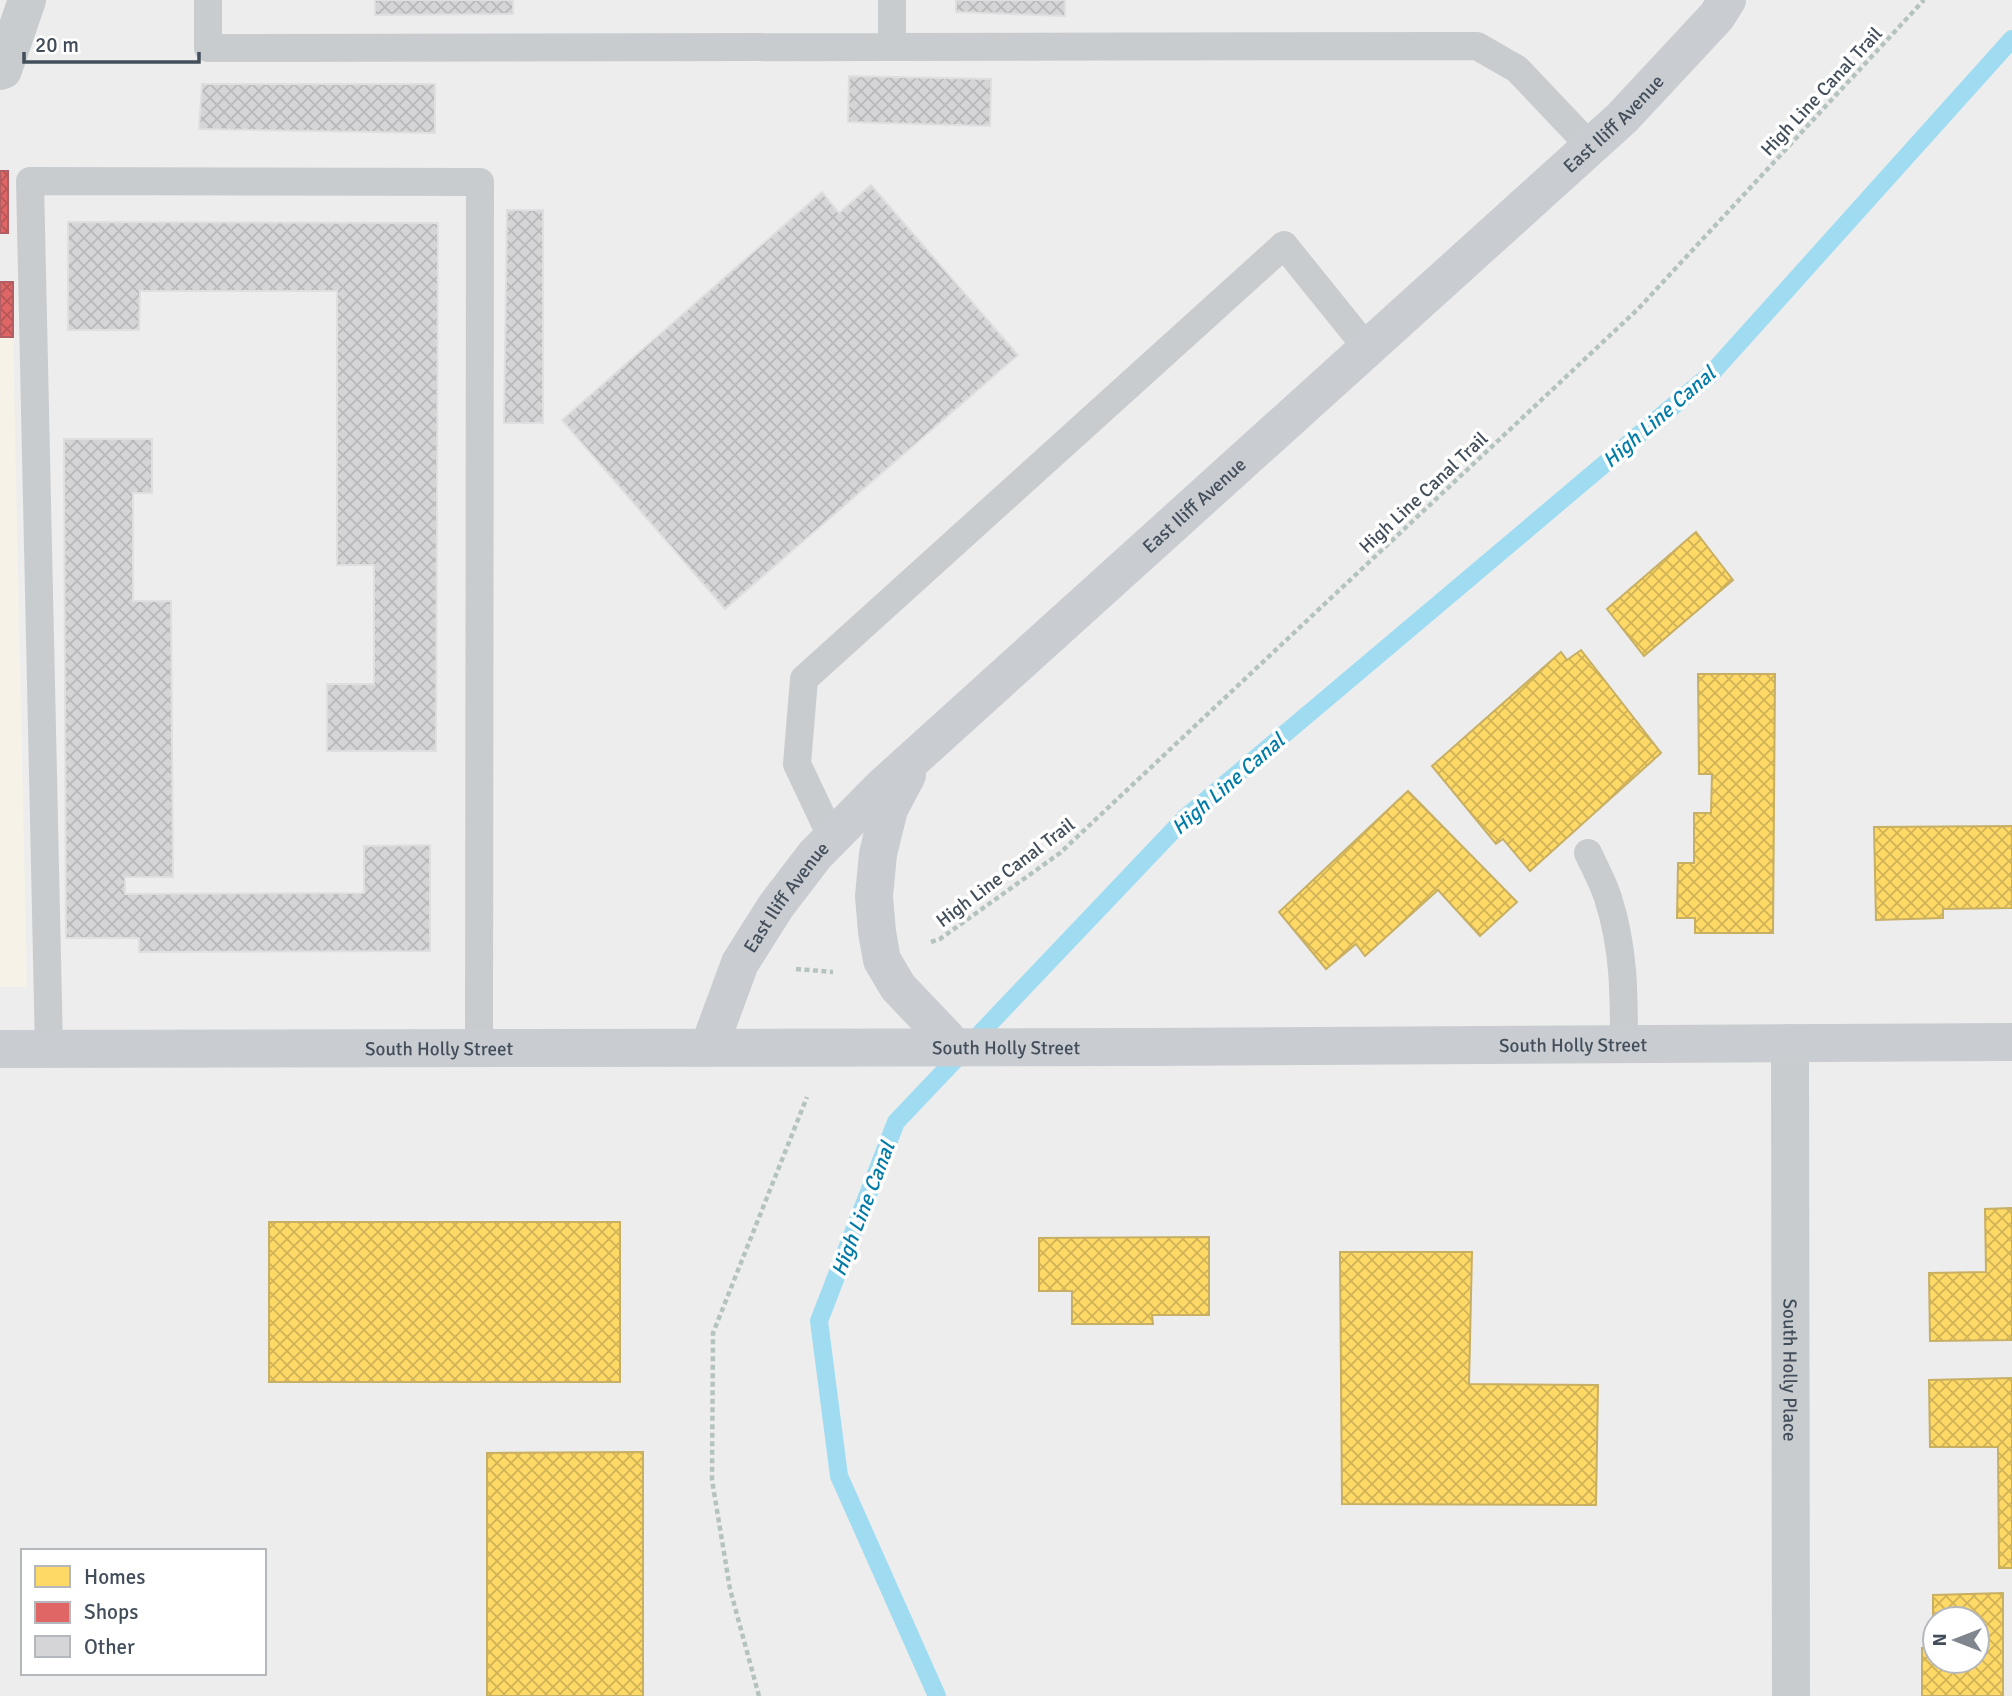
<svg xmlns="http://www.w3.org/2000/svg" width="2012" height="1696" viewBox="0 0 2012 1696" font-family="Signika,sans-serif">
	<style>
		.commercial { fill: #f6f2e7 }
		.homes { fill: url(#homes-cross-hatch); stroke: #c7af63; stroke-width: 2; fill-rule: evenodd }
		.shops { fill: url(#shops-cross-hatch); stroke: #b15f63; stroke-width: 2 }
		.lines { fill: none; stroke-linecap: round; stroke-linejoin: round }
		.stream { stroke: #9fdcf2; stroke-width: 18 }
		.building { fill: url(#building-cross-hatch); stroke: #dfdfe0; stroke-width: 2 }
		.path { stroke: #b5c3c0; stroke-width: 4.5; stroke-dasharray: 5 3.5; stroke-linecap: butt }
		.lane { stroke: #c9cccf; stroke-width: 28 }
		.street { stroke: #c9cccf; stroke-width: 38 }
		.secondary { stroke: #c9cdd1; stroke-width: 38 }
		.labels { text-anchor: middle; stroke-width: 7; stroke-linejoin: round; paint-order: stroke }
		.street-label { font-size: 19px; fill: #434e5b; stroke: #fff }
		.water-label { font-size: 21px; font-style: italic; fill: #017ca9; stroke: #fff }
	</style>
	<defs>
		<pattern id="homes-cross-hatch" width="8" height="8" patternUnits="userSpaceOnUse" patternTransform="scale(1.75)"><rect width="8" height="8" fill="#ffd966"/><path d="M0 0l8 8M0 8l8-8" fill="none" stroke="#d0b257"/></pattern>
		<pattern id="shops-cross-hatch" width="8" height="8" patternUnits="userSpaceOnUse" patternTransform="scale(1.75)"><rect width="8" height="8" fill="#e06666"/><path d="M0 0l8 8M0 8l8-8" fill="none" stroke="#b75657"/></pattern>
		<pattern id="building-cross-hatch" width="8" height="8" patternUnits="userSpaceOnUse" patternTransform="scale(1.75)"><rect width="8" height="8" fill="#d5d5d7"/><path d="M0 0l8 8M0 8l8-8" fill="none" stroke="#b8b8bb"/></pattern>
	</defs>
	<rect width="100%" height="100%" fill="#eeeded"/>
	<path class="commercial" d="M0 337H13L27 987H0Z"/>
	<path class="homes" d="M1696 532 1733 580 1644 656 1607 609Z
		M1581 650 1661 753 1530 871 1503 839 1496 844 1432 766 1561 652 1567 660Z
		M1698 674H1775L1773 933H1695V918H1677L1678 863H1694V813H1711L1712 774H1699Z
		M1408 791 1517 902 1480 936 1438 890 1365 956 1356 944 1326 969 1279 912Z
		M2012 826V908L1943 909V918L1876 920 1874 827Z
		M2012 1208V1340L1930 1341 1929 1273 1986 1272 1985 1209Z
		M269 1222H620V1382H269Z
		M1209 1237V1315H1152L1153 1324H1072V1291H1039V1238Z
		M1340 1252H1472L1469 1384 1598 1385 1596 1505 1342 1504Z
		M2012 1378V1568H1999L1998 1447H1930L1929 1380Z
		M643 1452V1696H487V1453Z
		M2003 1593V1696H1922V1648L1933 1647V1595ZM1935 1619H1977V1661H1935Z"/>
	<path class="shops" d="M0 171H8V233H0Z
		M0 282H13V337H0Z"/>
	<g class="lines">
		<path class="stream" d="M937 1696 839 1476 819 1321 896 1122 1185 818 1711 374 2012 39"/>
	</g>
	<path class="building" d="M375 0H513V14L375 15Z
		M956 0H1065V16L956 12Z
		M849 76 991 79 990 126 848 122Z
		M202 84H435V133L199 129Z
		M871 185 1018 355 725 609 562 420 822 192 839 213Z
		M507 210H543V423H504Z
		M68 222 438 223 436 751H327V684H374V565H337V291H140L139 330H68Z
		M64 439H152V493H133V601H171L173 877H125V894L364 893V846L430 845V951L139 952V938H66Z"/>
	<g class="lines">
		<path class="path" d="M931 942 940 939 1060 853 1638 309 1924 0
			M796 969 833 972
			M759 1696 730 1589 712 1480 713 1333 807 1097"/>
		<path class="lane" d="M208 0V48L1477 46 1517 69 1591 147
			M892 47V0
			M832 838 797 764 804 679 1284 245 1367 348
			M1588 853C1595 868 1603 882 1608 898 1624 948 1624 992 1624 1044
			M49 1049 30 181 480 182 479 1048"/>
		<g class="street">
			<path d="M0 71 3 70 27 0"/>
			<path id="s1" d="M1790 1043 1791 1696"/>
		</g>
		<g class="secondary">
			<path d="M907 775 889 809 878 854 874 896 877 932 882 960 898 987 955 1047"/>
			<path id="s2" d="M709 1047 740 963 776 906 815 855 881 788 1622 118 1717 16 1727 0"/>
			<path id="s3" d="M0 1049 1151 1047 2012 1042"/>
		</g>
	</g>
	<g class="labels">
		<g class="street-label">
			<text transform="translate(1821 91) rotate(-47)" y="7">High Line Canal Trail</text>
			<text dy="7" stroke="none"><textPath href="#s2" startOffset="1304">East Iliff Avenue</textPath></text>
			<text transform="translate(1423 492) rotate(-43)" y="7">High Line Canal Trail</text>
			<text dy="7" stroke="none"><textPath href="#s2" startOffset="737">East Iliff Avenue</textPath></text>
			<text transform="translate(1005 872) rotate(-37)" y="7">High Line Canal Trail</text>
			<text dy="7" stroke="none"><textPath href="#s2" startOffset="170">East Iliff Avenue</textPath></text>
			<text dy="7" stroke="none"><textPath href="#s3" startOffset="1573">South Holly Street</textPath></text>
			<text dy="7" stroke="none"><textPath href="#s3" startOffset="1006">South Holly Street</textPath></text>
			<text dy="7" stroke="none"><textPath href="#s3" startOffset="439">South Holly Street</textPath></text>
			<text dy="7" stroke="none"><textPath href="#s1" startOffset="327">South Holly Place</textPath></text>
		</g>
		<g class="water-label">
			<text transform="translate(1659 417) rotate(-41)" y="7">High Line Canal</text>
			<text transform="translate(1228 784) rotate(-41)" y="7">High Line Canal</text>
			<text transform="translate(863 1209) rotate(-69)" y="7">High Line Canal</text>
		</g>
	</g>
	<rect x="21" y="1549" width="245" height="126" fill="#ffffff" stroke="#b4b8bd" stroke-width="2"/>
	<rect x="35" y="1566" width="35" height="21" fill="#ffd966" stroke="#b4b8bd" stroke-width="2"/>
	<text x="84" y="1584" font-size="21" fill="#434e5b">Homes</text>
	<rect x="35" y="1602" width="35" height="21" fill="#e06666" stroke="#b4b8bd" stroke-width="2"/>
	<text x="84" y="1619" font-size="21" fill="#434e5b">Shops</text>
	<rect x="35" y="1636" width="35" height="21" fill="#d5d5d7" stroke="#b4b8bd" stroke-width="2"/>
	<text x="84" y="1654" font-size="21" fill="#434e5b">Other</text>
	<g transform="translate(1956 1640) rotate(270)"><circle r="33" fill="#ffffff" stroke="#b4b8bd" stroke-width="2"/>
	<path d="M0-5L12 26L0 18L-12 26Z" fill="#7f868e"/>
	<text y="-10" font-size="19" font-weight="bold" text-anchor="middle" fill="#434e5b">N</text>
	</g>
	<path d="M24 52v10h175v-10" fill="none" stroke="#434e5b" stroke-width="3.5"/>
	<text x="35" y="52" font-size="21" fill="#434e5b" stroke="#ffffff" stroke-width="5" paint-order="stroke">20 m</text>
</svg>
